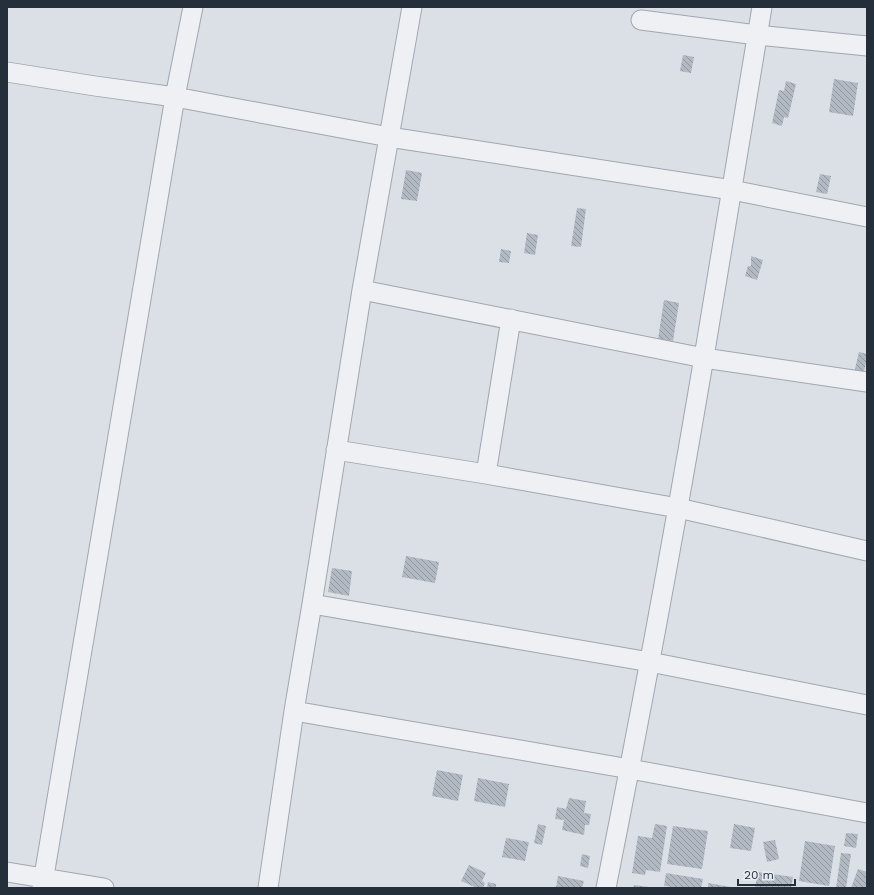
<svg xmlns="http://www.w3.org/2000/svg" width="874" height="895" viewBox="0 0 874 895" font-family="'Work Sans',sans-serif">
	<style>
		.building { fill: url(#building-back-hatch) }
		.lines { fill: none; stroke-linecap: round; stroke-linejoin: round }
		.minor-casing { stroke: #a1a7af; stroke-width: 21 }
		.minor { stroke: #eef0f4; stroke-width: 19 }
	</style>
	<defs>
		<pattern id="building-back-hatch" width="6" height="6" patternUnits="userSpaceOnUse"><rect width="6" height="6" fill="#b3b9c2"/><path d="M-1 5l2 2M0 0l6 6M5-1l2 2" fill="none" stroke="#91979f"/></pattern>
	</defs>
	<rect width="100%" height="100%" fill="#dbe0e6"/>
	<path class="building" d="M683 55 694 57 691 73 680 71Z
		M834 79 858 83 853 116 829 112Z
		M786 81 796 84 788 118 784 117 782 126 772 123 779 90 784 91Z
		M406 170 422 173 417 201 401 199Z
		M820 174 831 176 827 194 816 192Z
		M577 208 586 209 581 247 571 246Z
		M527 233 538 235 535 255 524 253Z
		M501 249 511 251 509 263 499 262Z
		M751 256 763 260 757 280 745 276 748 266H751Z
		M664 300 679 303 673 341 658 339Z
		M859 352 867 354V359L863 375 854 373Z
		M406 556 439 562 435 583 402 577Z
		M332 568 352 571 349 596 328 592Z
		M437 770 463 775 458 801 432 796Z
		M478 778 509 784 505 807 474 801Z
		M569 798 586 801 584 813 591 814 589 825H585L584 835 562 830 564 820 555 819 557 807 566 809Z
		M538 824 546 826 542 845 534 843Z
		M655 824 667 826 660 872 646 870 645 875 632 873 638 836 652 838Z
		M734 824 755 828 751 851 730 848Z
		M673 826 708 831 702 869 667 864Z
		M846 833 858 834 856 848 844 846Z
		M506 838 529 842 525 861 502 857Z
		M775 840 779 859 767 862 763 842Z
		M805 841 835 846 829 886 799 881Z
		M841 853 851 854 846 888H836Z
		M582 854 590 856 588 868 580 866Z
		M469 865 486 873 482 881 485 883 483 888H477L461 881Z
		M858 869 867 872V888H851Z
		M758 872 793 877 791 888H755Z
		M666 873 703 879 701 888H679L664 886Z
		M558 876 584 881 582 888H556Z
		M488 882 496 884V888H487Z
		M708 883 731 887V888H708Z
		M634 885 649 887V888H633Z"/>
	<g class="lines">
		<defs>
			<path id="minor" d="M641 20 757 35 867 46
				M7 72 95 86 175 97 389 137 732 190 867 217
				M362 290 704 358 867 382
				M336 450 486 474 678 508 867 551
				M486 474 511 319
				M312 604 650 662 867 705
				M294 711 630 769 867 813
				M7 872 104 888
				M42 888 175 97 193 7
				M268 888 294 711 312 604 362 290 412 7
				M606 888C641 712 674 535 704 357 724 241 742 124 762 7"/>
		</defs>
		<use href="#minor" class="minor-casing"/>
		<use href="#minor" class="minor"/>
	</g>
	<rect width="874" height="895" fill="none" stroke="#252e3b" stroke-width="16"/>
	<path d="M738 879v6h57v-6" fill="none" stroke="#252e3b" stroke-width="2"/>
	<text x="744" y="879" font-size="12" fill="#252e3b" stroke="#eaeef3" stroke-width="3" paint-order="stroke">20 m</text>
</svg>
